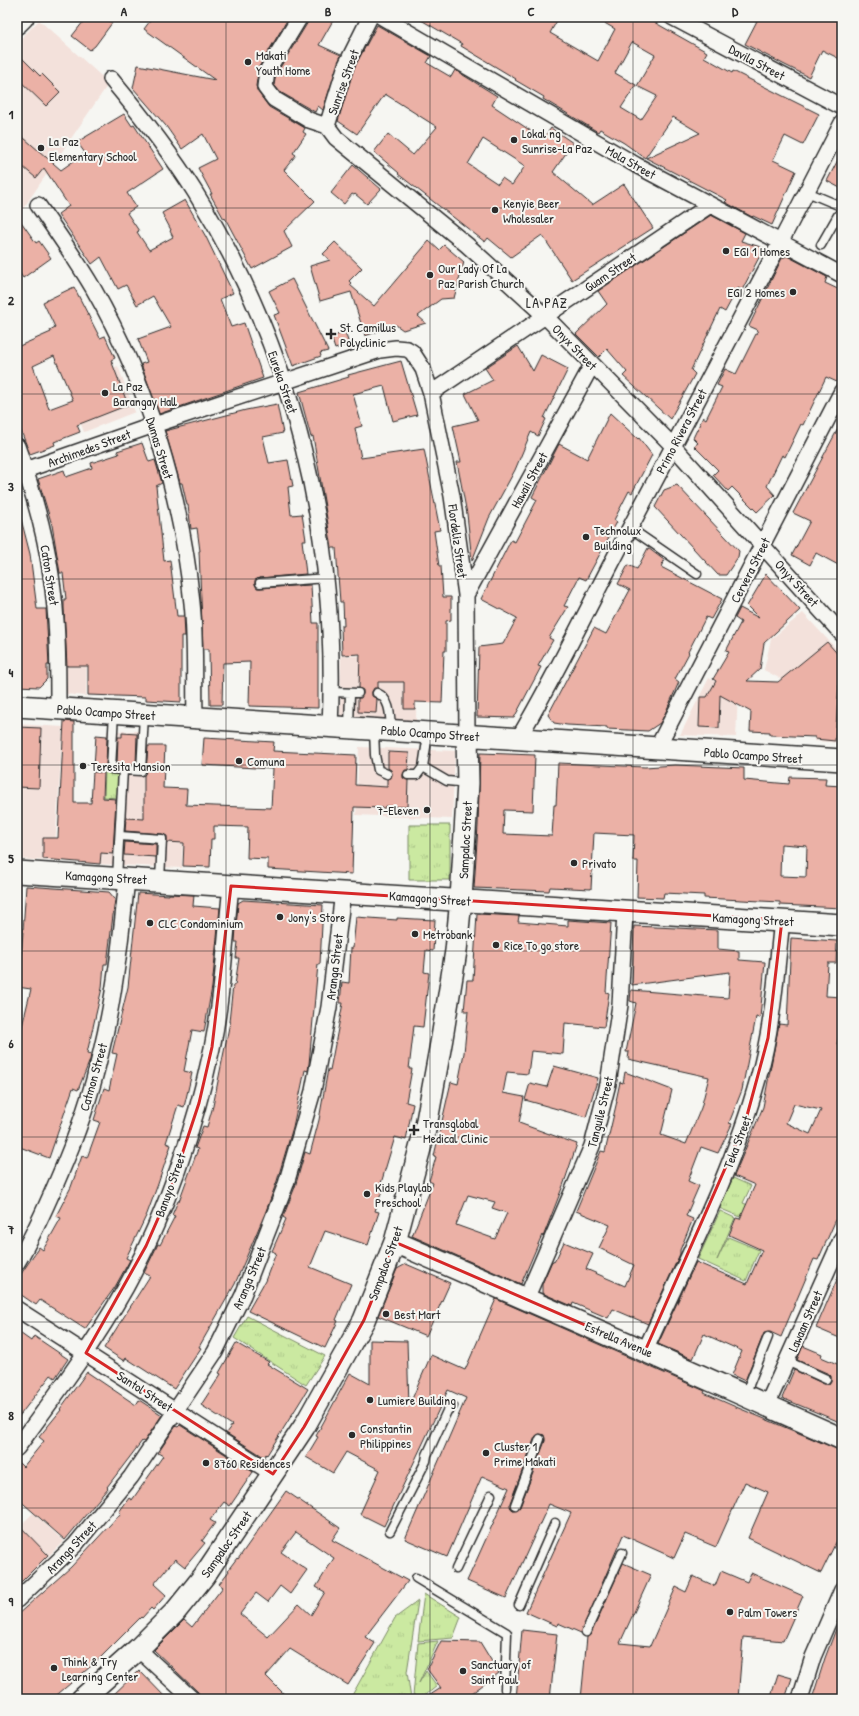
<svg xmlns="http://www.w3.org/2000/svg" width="859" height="1716" viewBox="0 0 859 1716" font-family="'Patrick Hand',sans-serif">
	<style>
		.built { fill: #f3e1db }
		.grass { fill: url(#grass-tufts); stroke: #7b8a66 }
		.building { fill: #ebb1a6; stroke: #2b2b2b; fill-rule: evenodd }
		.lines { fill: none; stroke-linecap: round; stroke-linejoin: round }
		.lane-casing { stroke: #2b2b2b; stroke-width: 11 }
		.street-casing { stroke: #2b2b2b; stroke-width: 18 }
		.secondary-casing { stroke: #2b2b2b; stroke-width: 24 }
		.lane { stroke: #f6f6f2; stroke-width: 8 }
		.street { stroke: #f6f6f2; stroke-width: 15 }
		.secondary { stroke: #f6f6f2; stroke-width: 21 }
		.marked { fill: none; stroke: #d62828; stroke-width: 3; stroke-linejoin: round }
		.grid { fill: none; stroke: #2b2b2b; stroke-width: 1; stroke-opacity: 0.55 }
		.poi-dot { fill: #2b2b2b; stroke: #f6f6f2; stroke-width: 1.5 }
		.labels { text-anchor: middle; stroke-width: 4; stroke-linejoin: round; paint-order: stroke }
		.poi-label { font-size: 13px; fill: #2b2b2b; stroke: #f6f6f2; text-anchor: start }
		.street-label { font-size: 13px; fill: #2b2b2b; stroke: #f6f6f2 }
		.neighbourhood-label { font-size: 14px; letter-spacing: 1px; fill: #2b2b2b; stroke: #f6f6f2 }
		.neatline { fill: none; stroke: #2b2b2b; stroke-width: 1.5 }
		.grid-label { font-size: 13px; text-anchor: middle; font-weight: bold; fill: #2b2b2b }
	</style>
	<defs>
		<pattern id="grass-tufts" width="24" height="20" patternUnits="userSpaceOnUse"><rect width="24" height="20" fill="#cbe9a1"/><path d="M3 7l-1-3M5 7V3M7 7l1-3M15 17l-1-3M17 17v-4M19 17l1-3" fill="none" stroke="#aec88b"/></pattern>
	</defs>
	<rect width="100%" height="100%" fill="#f6f6f2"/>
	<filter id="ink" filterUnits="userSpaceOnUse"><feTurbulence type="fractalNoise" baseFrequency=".025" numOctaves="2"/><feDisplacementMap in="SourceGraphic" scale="8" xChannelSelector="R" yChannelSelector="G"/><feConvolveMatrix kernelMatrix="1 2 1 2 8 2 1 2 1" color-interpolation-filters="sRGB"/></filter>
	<g filter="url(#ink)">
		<path class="built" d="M39 20 109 83 20 213H17V43Z
			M118 366 135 412 84 432 66 386Z
			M803 613 842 655V743L814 741 815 697 764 670 771 639Z
			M67 642 87 643 86 696 66 694Z
			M417 655 416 722 340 720 341 656Z
			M709 678 738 694 736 737 680 735Z
			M17 724 63 727 54 861 17 859Z
			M107 731H148L144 803 184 804 182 868 100 864Z
			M359 747 455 751 452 819 356 815Z
			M33 1513 64 1541 17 1586V1529Z"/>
		<path class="grass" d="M105 770H119L118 798 104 797Z
			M409 825H450V880H409Z
			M733 1178 751 1186 743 1203 755 1208 750 1221 719 1208Z
			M720 1211 735 1218 717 1260 728 1237 759 1250 746 1281 698 1259Z
			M247 1316 325 1356 306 1385 234 1338Z
			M424 1594 461 1617 453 1638 418 1641Z
			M418 1601 407 1672 411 1699H350L395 1618Z
			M438 1641 419 1683 426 1671 437 1686 421 1699H414V1694L413 1696 418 1643Z"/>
		<path class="building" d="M87 17H104L112 23 95 46 90 50 72 36Z
			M153 17H289L259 67 256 86 258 92 269 107 305 128 303 132 306 134 293 153 296 155 284 170 315 201 284 231 292 247 252 269 225 218 224 219 210 194H212L198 168 216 159 203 134 182 149 166 126 133 88 138 65 215 80 144 29Z
			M309 17H335L319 45 341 55 323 110 318 106 315 112 280 92 274 85 276 74 308 22Z
			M416 17H559L550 33 598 61 615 29 594 17H645L707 52 704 57 732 73 733 71 819 114 803 145 785 136 773 160 796 171 772 225 753 216 752 217 725 202 727 200 646 158 700 133 673 117 645 158 624 143 600 129 598 132 543 99 544 97 515 80 516 79 461 46 462 44ZM632 42 655 55 637 86 657 96 641 120 621 108 636 85 615 73Z
			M759 17H842V60L822 50 809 77 783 64 745 44Z
			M377 25 431 56 427 63 451 77 455 70 497 96 492 105 543 139 551 128 573 143 553 172 592 205 624 184 653 228 572 280 542 235 511 257 488 238 485 242 398 174 399 173 374 152 388 134 413 155 437 127 385 94 357 134 338 121 354 68ZM483 139 525 166 512 185 502 178 498 184 468 164Z
			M17 53 40 76 42 74 60 92 46 106 17 78Z
			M124 114 132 126 134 125 163 169 127 193 136 207 127 213 139 231 137 232 149 250 173 237 170 231 171 230 162 213 185 200 206 237 233 293 220 299 231 327 244 323 263 378 159 414 141 364 147 362 138 339 171 327 153 296 137 305 126 285 118 289 101 257 92 264 58 214 69 206 44 168 36 178 17 162V132L61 170 85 153 77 142Z
			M842 152V189L827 181Z
			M353 165 381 189 367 204 355 194 354 195 352 194 344 204 331 193Z
			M711 215 745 233 741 241 764 248 742 290 738 288 725 312 720 309 691 370 695 374 670 419 623 376 627 372 607 349 599 357 576 334 607 304 598 291Z
			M17 216 36 243 39 241 51 258 23 278 17 269Z
			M429 241 439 250 444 245 464 262 454 298 441 299 418 316 426 323 403 330 396 325 365 336 351 292 320 301 310 266 330 260 323 254 335 242 362 268 349 281 352 284 350 285 374 306Z
			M787 256 827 277 825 283 842 291V382L839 383 826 377 803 425 801 424 785 457 782 455 767 486 775 495 757 512 732 487 728 491 713 475 718 470 694 446 698 443 693 438 703 417 706 419 722 387 717 385 725 369 736 374 758 330 749 326 782 258Z
			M292 279 328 351 320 353 321 356 293 366 274 315 280 313 269 291Z
			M74 287 100 338 105 336 115 358 111 360 128 405 77 425 80 432 54 442 55 445 30 454 17 421V347L51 332 50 330 55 327 43 302ZM54 356 73 400 49 409 33 366Z
			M345 332 349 344 335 349 331 337Z
			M518 346 533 371 541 355 568 369 544 418 546 419 538 436 531 432 515 470 489 518 472 561 467 514 457 462H461L453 426 478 420 465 394 493 380 485 368Z
			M401 361 417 415 393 421 384 386 353 394 362 426 355 428 361 458 424 449 440 530 434 531 439 566H441L443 597H451V620L446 621V651H444L442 703 415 702V709H404V682H378V688H374L372 692V696L377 699 376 713 358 712V698H361L363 694V690L359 688 360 654 342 655 341 626H344L343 602H340L336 548H332L313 436 311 437 299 392 349 377 348 375Z
			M277 404 283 433 263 437 269 463 288 460 293 486 288 487 291 515 302 514 306 540H302L306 574 260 578 255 580V584L257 588H260L311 585 313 623H318V708L249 706 250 662 223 663 222 705H210L209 649H203L199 551H200L197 528 191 529 188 505H187L182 483H180L165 431 246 410Z
			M610 413 638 439 639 438 652 455 632 493 629 491 614 520 617 522 586 580 579 577 564 606 568 607 549 638 553 640 538 666 541 667 514 718 477 717 479 647 503 644 517 618 481 599 511 540 515 542 537 500 532 497 559 444 587 459Z
			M842 421V567L816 553 810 565 792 555 810 521 793 513Z
			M142 443 149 462 155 460 162 483 156 486 164 561 170 560 177 616H184L185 636H181V702L146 700V697L88 695V666H67L64 609V599H66L63 573H60L52 525 38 479 64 470 66 477 92 468 91 463 119 454 117 451Z
			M677 485 739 551 738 557 726 575H718L655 507 664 490Z
			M21 519 30 554 37 609H46L49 665H47V679L39 687 17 686V520Z
			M648 548 664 560 661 567 722 599 711 619 706 617 688 652 689 653 675 679 679 682 664 716 660 723 648 731 607 729V727L567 725 554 723 548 715 594 628 606 634 630 590 618 584 628 565 637 569Z
			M766 574 800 610 764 643 760 669 747 681 778 682 827 642 842 659V686L839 683 835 741 815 739V737L770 735V732L750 731 751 712 720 695 719 728 699 727 700 697H707L716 681 713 679 729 652 726 651 741 622 735 618 740 608 759 618 747 606Z
			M64 721 74 722V803H91L93 772 104 773 103 798 116 799 113 854 101 853 100 864 43 859V838H58Z
			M17 727 41 728 39 788 17 787Z
			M122 733 137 734 136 765 117 764 118 737H122Z
			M96 735 107 736 106 769 94 768Z
			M204 738 274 742 273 751 356 755 355 785 387 787V779L391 778 392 774 391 770 388 768V752L409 753 408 770H405L403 775V778L408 780 407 807 385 806V808L354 807 352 874 268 869V859L247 858 248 827 214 826V839H211L210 867 183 866 184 843 167 842V836L162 834 125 831 126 818 144 819V775L146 771 148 746H165L163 788 187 789 186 805 271 808 273 769 202 765Z
			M480 753 535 755 533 811 504 810 503 834 552 836 554 805H556L558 763 645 767 675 765 744 768V780L789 784 790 777 826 778 825 785 842 786V908L780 905V902L704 898V895L664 893 663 898 637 897 638 861H633L634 835 594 833 591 889 550 887 549 891 474 888 478 826ZM781 844 807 846 806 877 780 876Z
			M125 842 156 844V857L124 855Z
			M26 886 109 892 115 899 107 964H104L102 988 87 1053 91 1054 90 1060 78 1090 73 1088 49 1158 17 1146V1038L19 1039 31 989 17 987 22 946Z
			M138 893 169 895V894L194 895 193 906 220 908 212 987 204 1032 192 1030 184 1071 192 1073 184 1107 178 1105 166 1143 171 1145 158 1184 147 1214 126 1258 130 1260 115 1287 85 1329 40 1300 36 1305 17 1292V1280L39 1247 43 1250 61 1218 56 1216 71 1187 82 1156 87 1158 100 1122 94 1120 104 1088 109 1090 117 1054 112 1053 128 987Z
			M243 900 323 905 320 964H318L309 1064 308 1071 305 1070 293 1127 277 1181 266 1211 235 1284 199 1347 201 1348 174 1389 126 1358 124 1361 104 1348 150 1276 144 1273 158 1244 160 1245 175 1216 172 1215 178 1201H179L198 1149 195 1148 203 1126 207 1127 213 1106 230 1022H229L233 985H235L239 958H236L238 942H235L236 927 238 903Z
			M477 914 519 916 518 922 568 926V920L611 923 606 992 609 993 604 1027 565 1023 563 1054 531 1051 528 1074 507 1072 503 1093 524 1097 519 1123 577 1144 564 1183 543 1237 542 1235 521 1284 412 1236 433 1183 429 1181 436 1157 434 1156 451 1082 458 1084 464 1053 468 1011H464L467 980H473ZM468 1195 495 1202 492 1208 507 1213 495 1239 456 1225Z
			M356 917 397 920V918L435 920 433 951 426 950 424 972 429 973 423 1027 414 1026 409 1069H412L406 1102 413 1104 406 1140 395 1137 379 1190 382 1191 375 1211 379 1212 368 1245 325 1231 310 1267 351 1284 336 1320 338 1321 325 1348 248 1311 265 1281 276 1253 272 1251 286 1219 283 1217 295 1187 305 1152 310 1154 319 1120 328 1069 330 1070 343 1003H340L342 982 349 983 351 948H353Z
			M634 926 718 930V949L739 951V960L765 962 760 1018 756 1017 742 1090 729 1123 732 1124 718 1153 701 1147 688 1181 699 1186 686 1216 693 1219 680 1250V1254L648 1324 613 1309 608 1318 573 1303 572 1306 542 1293V1284L552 1261 554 1262 557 1257 564 1242 593 1254 586 1269 625 1286 634 1265 599 1248 610 1225 576 1211 601 1151 605 1152 617 1101H616L620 1082 623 1083 625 1072 672 1090 661 1135 686 1144 701 1108 709 1077 628 1059 629 1052H626L636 1003 630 1001 631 990 728 998 730 972 632 985Z
			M791 938 837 941 836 963H828L826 996 842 997V1022L837 1044 842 1046V1206L818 1260 814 1259 781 1337 770 1332 764 1333 745 1381 732 1375 742 1351 704 1334 693 1359 658 1344 696 1262 747 1284 762 1250 729 1235 736 1218 740 1219 755 1185 734 1176 763 1107 779 1024 787 1025ZM794 1104 821 1110 810 1134 786 1123Z
			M554 1066 598 1078 586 1117 525 1100 530 1083 547 1087Z
			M406 1264 450 1283 426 1336 378 1316 397 1269Z
			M842 1268V1339L816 1328Z
			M496 1299 705 1391 704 1393 736 1407 842 1451V1530L821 1573 748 1538 768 1492 745 1482 716 1547 685 1534 674 1558 623 1535 581 1633 558 1623 557 1626 526 1612 571 1513 549 1504 506 1598 467 1581 509 1488 482 1476 447 1557 405 1539 466 1398 448 1390 384 1526 360 1514 380 1470 346 1452 333 1473 306 1457 318 1437 316 1436 350 1373 370 1384V1340L407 1341 409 1406 431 1355 465 1370ZM539 1434 544 1435 545 1441 520 1507 518 1509 513 1510 511 1508 510 1503 535 1437Z
			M17 1331 31 1341 34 1336 68 1359 55 1378 51 1375 17 1419Z
			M236 1343 269 1362 267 1364 308 1389 267 1455 266 1454 264 1457 226 1433 232 1425 201 1405 221 1374 219 1373Z
			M803 1346 822 1354 821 1357 842 1366V1423L782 1398 794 1370 824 1384H829L831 1381V1376L829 1374 797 1360Z
			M87 1372 136 1405 139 1400 162 1415 144 1442 142 1441 107 1487 108 1488 65 1540 17 1498V1461L23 1467 44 1441 39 1437 61 1410 60 1409Z
			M180 1425 253 1472 230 1506 224 1502 210 1520 215 1523 202 1541 205 1543 185 1567 175 1559 154 1584 166 1595 153 1610 151 1608 142 1618 141 1617 96 1662 52 1699H17V1615L71 1567 121 1513 119 1512 129 1498 132 1500 163 1456 158 1453 176 1426 178 1427Z
			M286 1491 340 1528 332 1540 408 1581 365 1637 375 1643 348 1685 290 1649 266 1676 289 1699H202L198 1692 154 1650 184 1620 192 1627 223 1587 219 1584 229 1571 228 1570 237 1558 238 1559ZM296 1532 334 1558 316 1587 325 1592 311 1615 299 1604 268 1637 240 1614 256 1593 268 1602 280 1586 290 1594 307 1570 281 1552Z
			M17 1523 48 1555 17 1586Z
			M623 1563 651 1575 620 1643 650 1646 676 1587 686 1592 693 1576 715 1586 721 1571 747 1582 751 1573 803 1596 783 1641 743 1637 738 1699H581L587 1637 591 1634Z
			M841 1616 842 1699H812L825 1658Z
			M522 1630 557 1634 550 1699H516Z
			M441 1641 480 1642 499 1673 464 1699H424L441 1688 427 1669Z
			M139 1670 167 1699H109Z
			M778 1674 792 1678 785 1699H770Z"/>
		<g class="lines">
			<defs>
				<path id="lane" d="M807 192 838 205 841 210 821 245
					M630 528 697 574
					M260 583 327 578
					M332 692 358 693
					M377 693C391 699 390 717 391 730
					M114 712 111 769 123 770
					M349 728 350 693
					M374 730 375 755 378 770 387 774
					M423 767 447 781 468 783
					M408 775H417L423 767 428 734
					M120 836 162 839 160 880
					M117 878 123 770 141 771 144 715
					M787 1361 826 1379
					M745 1395 768 1337
					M515 1505 540 1439
					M390 1531 426 1461 427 1455 447 1411 453 1406
					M456 1569 491 1495
					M416 1578 507 1633 505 1689
					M519 1605 555 1523
					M586 1632 622 1553"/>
				<path id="street" d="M300 17 267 71 265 87 274 99 309 120 327 126 336 138 467 245 545 316 673 446 842 634
					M382 17 636 165 842 275
					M672 17 842 107
					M111 79C141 115 170 152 195 192 295 353 339 538 330 727
					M327 126 346 65 370 17
					M38 205C57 232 76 259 93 288 148 384 181 493 192 603 196 641 194 679 195 718
					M431 393 710 205
					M17 446C32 488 45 531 51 575 58 619 58 664 58 709
					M17 473 154 425 380 350 396 348 407 349 412 352 423 369 431 393 452 496 466 595 467 736
					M466 595 592 365
					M518 739C559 670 593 597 631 526 702 392 773 258 842 123
					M657 748 842 391
					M17 1263C33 1236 46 1207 58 1179 76 1138 91 1096 101 1052 115 995 121 937 127 879
					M526 1299 592 1146 608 1084 620 1005 625 912
					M17 1309 273 1474
					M645 1351C685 1262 732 1173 758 1079 773 1027 776 974 782 920
					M767 1405 842 1238
					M17 1448C55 1396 94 1344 126 1287 165 1216 195 1128 212 1048 223 995 225 940 231 886
					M17 1600 75 1545 131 1477 215 1352 243 1295 286 1184 313 1091 329 1007 343 892
					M138 1649 192 1699
					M800 1699 813 1657 842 1590"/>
				<path id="secondary" d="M17 23 23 17
					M17 706 842 760
					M17 872 842 925
					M395 1242 645 1351 842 1439
					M82 1699 138 1649 175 1612 204 1576 304 1427 364 1320 395 1242 426 1126 442 1038 456 951 461 899 468 783 467 736"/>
			</defs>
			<use href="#lane" class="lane-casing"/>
			<use href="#street" class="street-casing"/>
			<use href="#secondary" class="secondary-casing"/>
			<use href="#lane" class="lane"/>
			<use href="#street" class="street"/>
			<use href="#secondary" class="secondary"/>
		</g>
	</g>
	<path class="marked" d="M231 886 782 920 768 1038 745 1123 645 1351 395 1242 364 1320 304 1427 273 1474 86 1353 146 1246 170 1191 199 1103 212 1047Z"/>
	<path class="grid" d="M226 17V1699M430 17V1699M633 17V1699M17 208H842M17 394H842M17 579H842M17 765H842M17 951H842M17 1137H842M17 1322H842M17 1508H842"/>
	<g class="poi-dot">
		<circle cx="248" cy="62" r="4"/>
		<circle cx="514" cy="140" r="4"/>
		<circle cx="41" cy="148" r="4"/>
		<circle cx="495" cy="210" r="4"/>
		<circle cx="726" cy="251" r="4"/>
		<circle cx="430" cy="275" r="4"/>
		<circle cx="793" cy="292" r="4"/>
		<path d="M329 328h4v4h4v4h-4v4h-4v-4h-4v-4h4z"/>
		<circle cx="105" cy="393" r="4"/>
		<circle cx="586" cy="537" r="4"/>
		<circle cx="239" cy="761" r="4"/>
		<circle cx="83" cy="766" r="4"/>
		<circle cx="427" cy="810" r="4"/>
		<circle cx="574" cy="863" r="4"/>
		<circle cx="280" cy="917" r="4"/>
		<circle cx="150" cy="923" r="4"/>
		<circle cx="415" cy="934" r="4"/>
		<circle cx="496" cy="945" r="4"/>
		<path d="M412 1124h4v4h4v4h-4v4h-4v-4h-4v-4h4z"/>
		<circle cx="367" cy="1194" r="4"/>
		<circle cx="386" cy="1314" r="4"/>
		<circle cx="370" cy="1400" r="4"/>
		<circle cx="352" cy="1435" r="4"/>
		<circle cx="486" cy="1453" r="4"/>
		<circle cx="206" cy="1463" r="4"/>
		<circle cx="730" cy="1612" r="4"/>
		<circle cx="54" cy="1668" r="4"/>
		<circle cx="463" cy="1671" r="4"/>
	</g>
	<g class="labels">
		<g class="poi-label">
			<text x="256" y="60">Makati<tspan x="256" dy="15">Youth Home</tspan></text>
			<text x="522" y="138">Lokal ng<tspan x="522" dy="15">Sunrise-La Paz</tspan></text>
			<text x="49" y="146">La Paz<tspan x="49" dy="15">Elementary School</tspan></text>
			<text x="503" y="208">Kenyie Beer<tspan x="503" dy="15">Wholesaler</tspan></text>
			<text x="734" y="256">EGI 1 Homes</text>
			<text x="438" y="273">Our Lady Of La<tspan x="438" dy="15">Paz Parish Church</tspan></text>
			<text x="785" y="297" text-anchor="end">EGI 2 Homes</text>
			<text x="340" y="332">St. Camillus<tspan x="340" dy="15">Polyclinic</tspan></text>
			<text x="113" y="391">La Paz<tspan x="113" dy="15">Barangay Hall</tspan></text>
			<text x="594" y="535">Technolux<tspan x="594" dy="15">Building</tspan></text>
			<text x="247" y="766">Comuna</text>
			<text x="91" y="771">Teresita Mansion</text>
			<text x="419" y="815" text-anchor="end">7-Eleven</text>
			<text x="582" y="868">Privato</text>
			<text x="288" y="922">Jony's Store</text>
			<text x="158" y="928">CLC Condominium</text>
			<text x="423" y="939">Metrobank</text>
			<text x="504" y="950">Rice To go store</text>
			<text x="423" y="1128">Transglobal<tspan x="423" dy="15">Medical Clinic</tspan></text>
			<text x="375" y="1192">Kids Playlab<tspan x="375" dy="15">Preschool</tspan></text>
			<text x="394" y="1319">Best Mart</text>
			<text x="378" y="1405">Lumiere Building</text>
			<text x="360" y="1433">Constantin<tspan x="360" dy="15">Philippines</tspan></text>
			<text x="494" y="1451">Cluster 1<tspan x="494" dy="15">Prime Makati</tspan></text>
			<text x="214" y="1468">8760 Residences</text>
			<text x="738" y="1617">Palm Towers</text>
			<text x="62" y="1666">Think &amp; Try<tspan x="62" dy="15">Learning Center</tspan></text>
			<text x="471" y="1669">Sanctuary of<tspan x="471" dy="15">Saint Paul</tspan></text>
		</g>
		<g class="street-label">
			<text transform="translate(757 62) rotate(28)" y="5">Davila Street</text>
			<text transform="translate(343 82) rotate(-70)" y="5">Sunrise Street</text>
			<text transform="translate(631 162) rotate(29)" y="5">Mola Street</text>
			<text transform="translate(610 272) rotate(-34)" y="5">Guam Street</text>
			<text transform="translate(575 347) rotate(46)" y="5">Onyx Street</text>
			<text transform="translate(283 382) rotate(71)" y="5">Eureka Street</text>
			<text transform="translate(681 431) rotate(-62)" y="5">Primo Rivera Street</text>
			<text transform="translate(89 448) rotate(-20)" y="5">Archimedes Street</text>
			<text transform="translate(160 448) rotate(73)" y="5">Dumas Street</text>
			<text transform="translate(529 480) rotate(-61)" y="5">Hawaii Street</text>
			<text transform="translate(458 541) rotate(82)" y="5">Flordeliz Street</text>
			<text transform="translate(750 570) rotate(-63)" y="5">Cervera Street</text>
			<text transform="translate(50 575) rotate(81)" y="5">Caton Street</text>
			<text transform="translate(797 583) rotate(48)" y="5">Onyx Street</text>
			<text transform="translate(106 712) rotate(4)" y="5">Pablo Ocampo Street</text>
			<text transform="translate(430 733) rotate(4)" y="5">Pablo Ocampo Street</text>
			<text transform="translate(753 755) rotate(4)" y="5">Pablo Ocampo Street</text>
			<text transform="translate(465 840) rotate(-87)" y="5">Sampaloc Street</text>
			<text transform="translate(106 877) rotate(3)" y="5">Kamagong Street</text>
			<text transform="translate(430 898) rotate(4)" y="5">Kamagong Street</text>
			<text transform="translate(753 919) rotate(3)" y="5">Kamagong Street</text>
			<text transform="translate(334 967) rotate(-83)" y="5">Aranga Street</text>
			<text transform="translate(93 1077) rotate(-74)" y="5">Catmon Street</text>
			<text transform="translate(600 1112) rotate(-76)" y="5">Tanguile Street</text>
			<text transform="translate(737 1142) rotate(-69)" y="5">Teka Street</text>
			<text transform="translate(170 1185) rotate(-70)" y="5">Banuyo Street</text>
			<text transform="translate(385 1263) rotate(-70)" y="5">Sampaloc Street</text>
			<text transform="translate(249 1278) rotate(-67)" y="5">Aranga Street</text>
			<text transform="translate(805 1321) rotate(-66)" y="5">Lawaan Street</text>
			<text transform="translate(619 1339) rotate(23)" y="5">Estrella Avenue</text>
			<text transform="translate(145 1391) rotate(33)" y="5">Santol Street</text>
			<text transform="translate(226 1544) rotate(-55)" y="5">Sampaloc Street</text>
			<text transform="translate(71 1547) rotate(-47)" y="5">Aranga Street</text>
		</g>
		<g class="neighbourhood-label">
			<text x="547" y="308">LA PAZ</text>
		</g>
	</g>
	<rect width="859" height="1716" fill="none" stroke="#f6f6f2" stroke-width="44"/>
	<rect x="22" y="22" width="815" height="1672" class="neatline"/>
	<g class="grid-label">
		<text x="124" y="16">A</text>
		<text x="328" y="16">B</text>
		<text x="531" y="16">C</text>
		<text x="735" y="16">D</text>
		<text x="11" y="119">1</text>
		<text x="11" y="305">2</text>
		<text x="11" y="491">3</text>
		<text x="11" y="677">4</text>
		<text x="11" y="863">5</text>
		<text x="11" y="1048">6</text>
		<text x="11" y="1234">7</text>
		<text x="11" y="1420">8</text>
		<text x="11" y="1606">9</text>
	</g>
</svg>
